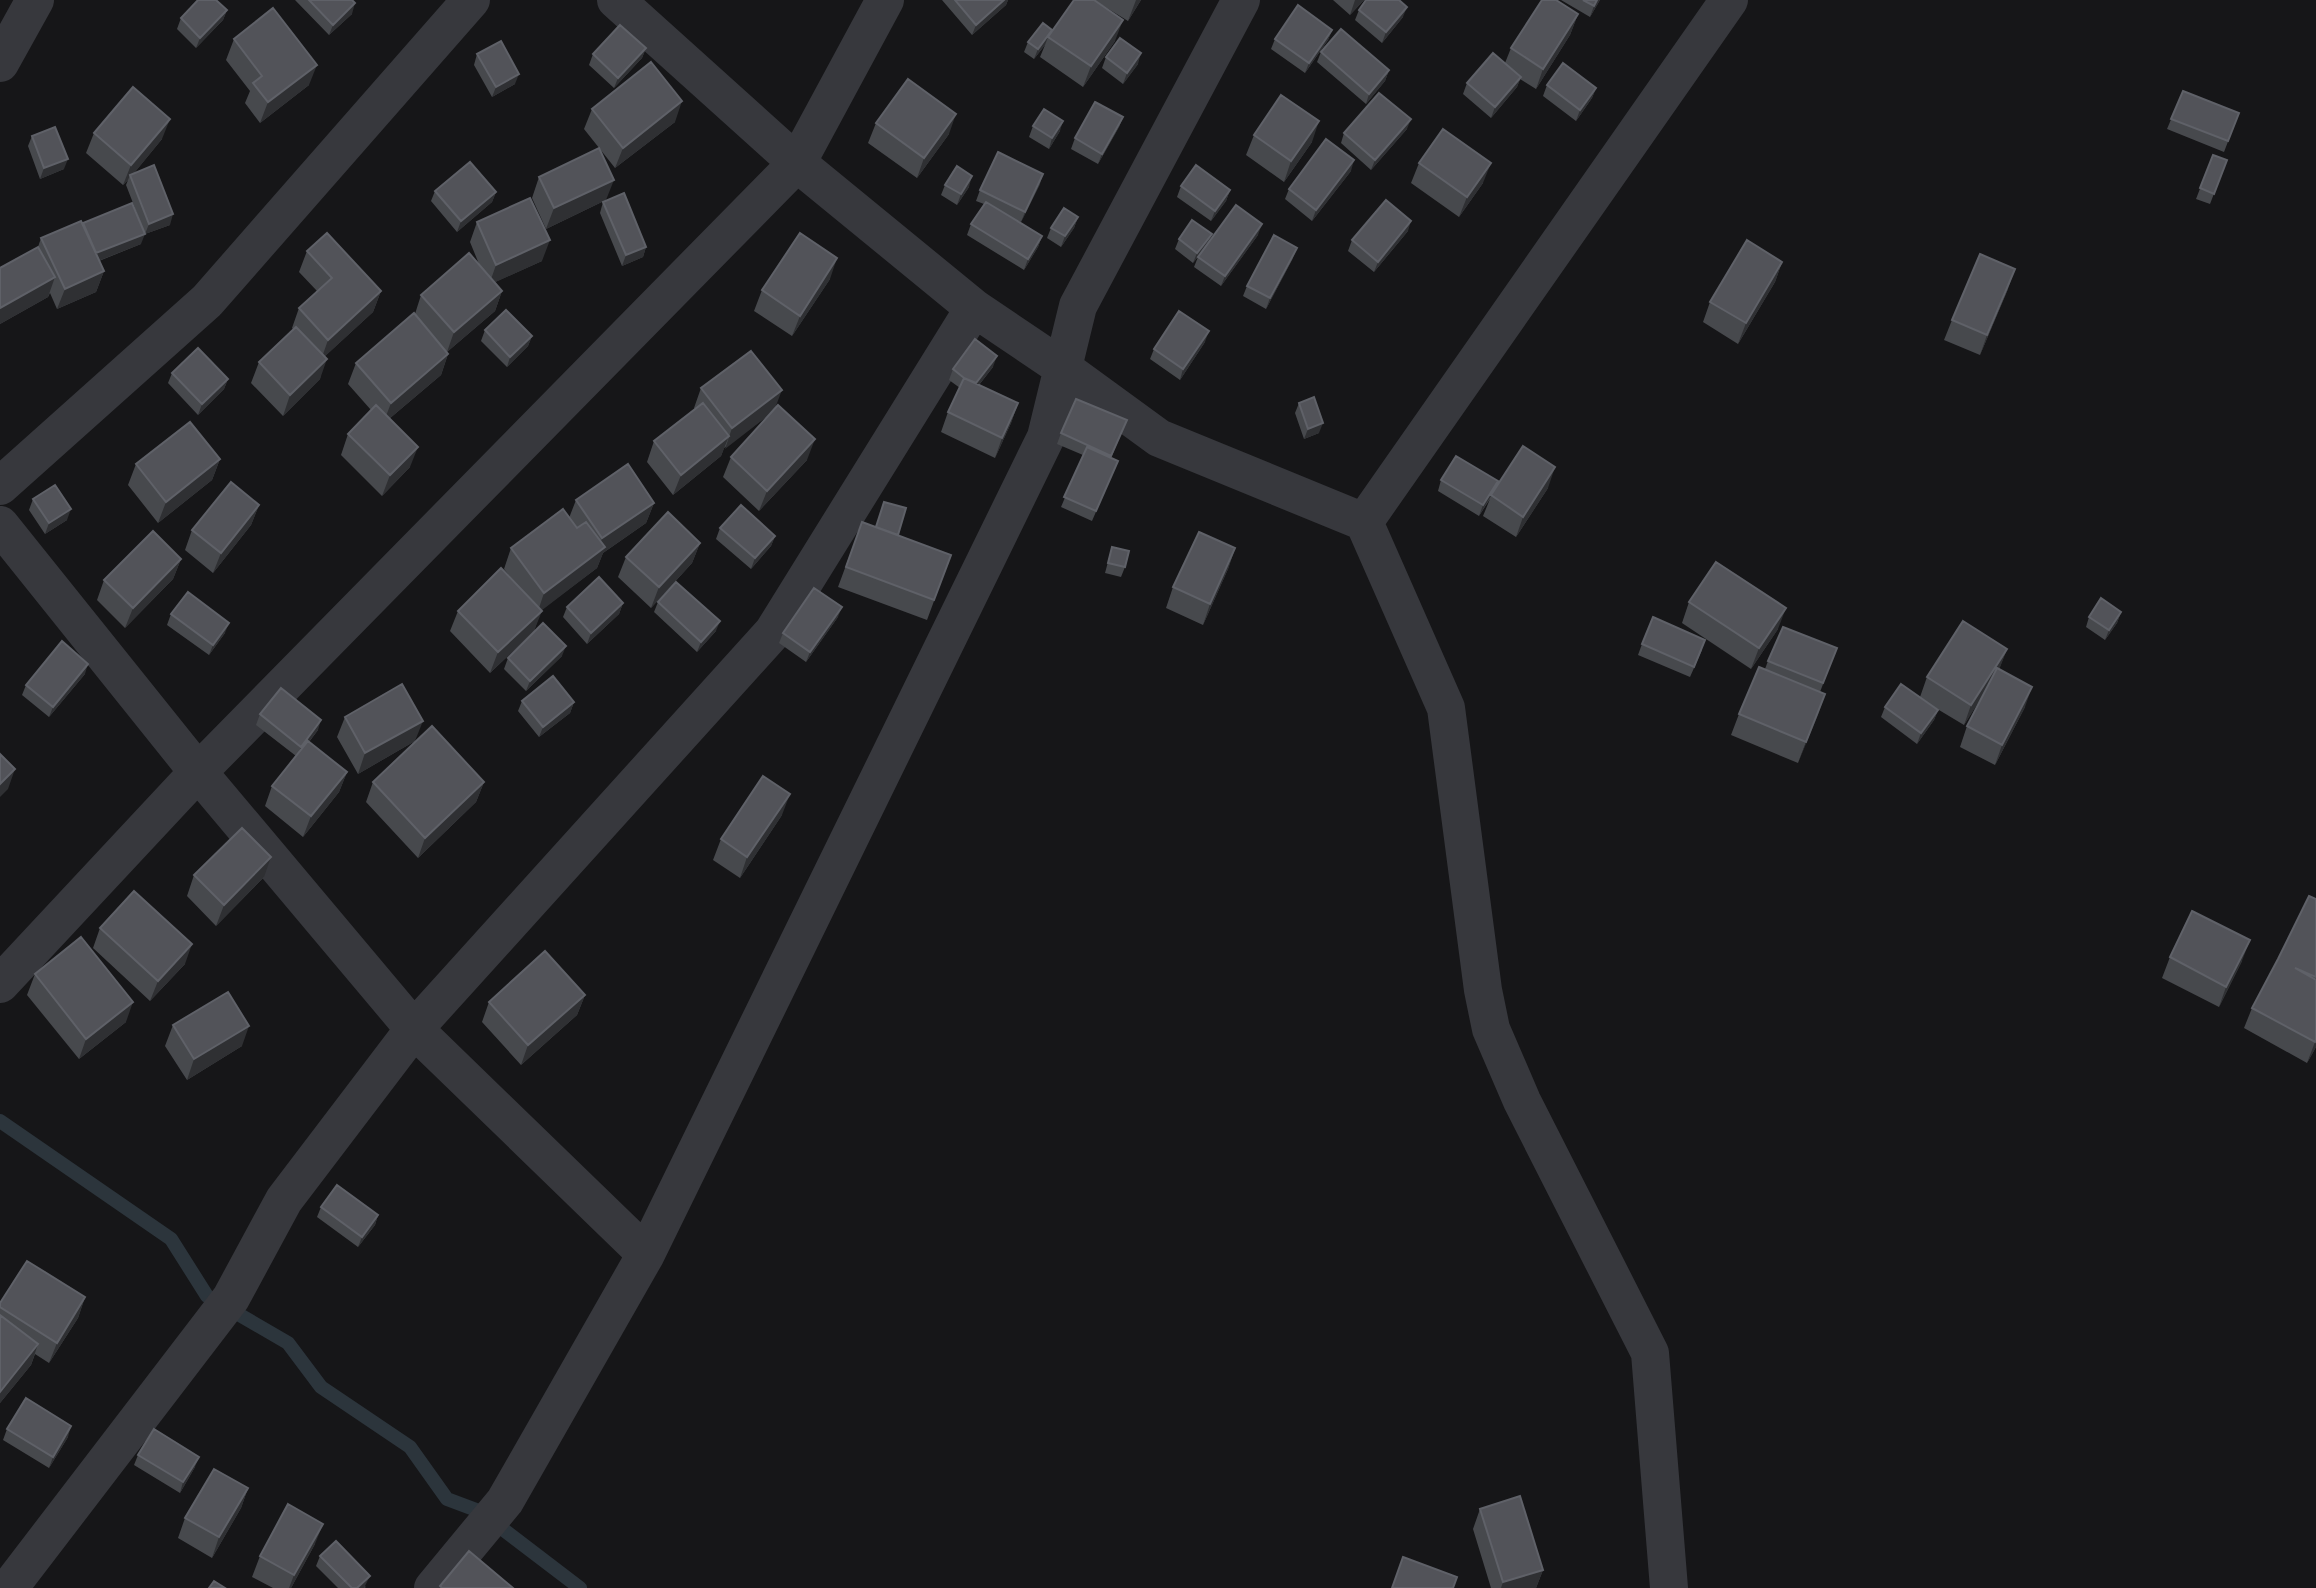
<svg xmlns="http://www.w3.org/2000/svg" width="2316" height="1588" viewBox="0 0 2316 1588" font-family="'DejaVu Sans',sans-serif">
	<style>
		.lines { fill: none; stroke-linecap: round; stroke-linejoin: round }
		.stream { stroke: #2c353c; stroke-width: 14 }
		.minor { stroke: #37383d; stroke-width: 38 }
		.wall { fill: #47494d }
		.shaded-wall { fill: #2f3033 }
		.building { fill: #525359; stroke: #5f6168; stroke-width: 2 }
	</style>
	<rect width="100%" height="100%" fill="#161618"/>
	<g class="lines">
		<path class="stream" d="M0 1121 171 1239 207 1296 288 1343 321 1387 410 1447 447 1499 479 1511 580 1588"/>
		<path class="minor" d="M616 0 797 163 974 308 1063 368 1159 438 1364 522 1446 708 1483 990 1491 1029 1522 1101 1650 1353 1669 1588
			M0 63 35 0
			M0 486 207 301 471 0
			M1364 522 1729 0
			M0 525 198 772 414 1029 646 1254
			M0 984 198 772 797 163 885 0
			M9 1588 231 1298 284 1200 414 1029 773 632 974 308
			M433 1588 505 1501 646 1254 1046 437 1078 306 1241 0"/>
	</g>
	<path class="wall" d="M295 0H352V14L329 35Z
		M942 0H1008L1006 5 972 35Z
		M1094 0H1141L1128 21Z
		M1333 0H1364L1350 15Z
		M1561 0H1600L1590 17Z
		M227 10 223 20 196 48 177 29 181 18Z
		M1359 10 1403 17 1382 43 1355 20Z
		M1578 14 1570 35 1536 89 1520 79 1517 87 1491 118 1463 94 1467 83 1505 63 1511 48Z
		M1052 30 1115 41 1083 87 1040 57 1045 45 1034 59 1024 52 1028 42Z
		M1332 30 1328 40 1305 73 1271 49 1275 39Z
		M234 39 309 85 260 123 245 103 250 91 226 60Z
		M646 48 642 58 614 88 589 65 593 54Z
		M1321 52 1389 70 1385 81 1366 104 1317 62Z
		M477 54 515 84 492 97 474 65Z
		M1106 57 1138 64 1123 84 1102 68Z
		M1547 85 1596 88 1592 98 1576 121 1543 96Z
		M2183 91 2239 113 2224 152 2167 129Z
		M592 109 675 122 615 168 584 129Z
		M1123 117 1119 127 1098 164 1071 149 1075 138Z
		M876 123 949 134 917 178 868 143Z
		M1033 126 1060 131 1049 149 1029 137Z
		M1407 129 1371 170 1341 143 1344 133Z
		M94 133 162 139 134 173 170 225 145 234 126 185 128 180 123 185 86 153Z
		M1254 135 1312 142 1284 182 1246 155Z
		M32 136 64 169 40 179 28 146Z
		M2213 155 2227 160 2210 204 2196 199Z
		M1419 163 1483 183 1459 217 1411 183Z
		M1351 171 1312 221 1285 199 1289 189Z
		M539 177 606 200 546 229 532 198Z
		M1040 184 1021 222 1011 218 1042 236 1038 247 1024 270 967 235 971 224 984 204 976 201 980 190Z
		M945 185 969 187 957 205 941 195Z
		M1181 186 1230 190 1226 201 1211 221 1177 197Z
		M435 191 496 192 492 202 457 232 431 201Z
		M603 202 646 247 643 257 622 266 600 213Z
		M1078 217 1074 228 1061 247 1047 238 1051 228Z
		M477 222 542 261 495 282 502 291 495 311 447 352 448 354 441 375 389 419 410 467 382 496 341 455 348 434 371 410 348 384 356 363 415 314 421 295 479 264 470 242Z
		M83 223 141 244 99 261 104 271 96 292 57 309 50 293 48 297 0 324V268L38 247 41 238Z
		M1408 231 1374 272 1348 251 1352 240Z
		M1258 235 1221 286 1194 267 1198 257 1201 253 1193 263 1175 249 1179 239 1208 243Z
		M307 251 381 291 373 312 325 356 320 379 283 416 251 383 259 362 293 329 292 328 299 308 317 291 299 272Z
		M1293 258 1266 309 1243 296 1247 286Z
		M1782 262 1775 282 1738 344 1703 322 1710 302Z
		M830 279 792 336 754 311 762 290Z
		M2008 289 1980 355 1944 340 1952 320Z
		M485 330 532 336 528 346 507 367 481 341Z
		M1205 342 1180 380 1150 359 1154 349Z
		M993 367 979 385 1018 403 1011 423 995 458 941 432 948 412 960 388 949 380 953 369Z
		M172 373 228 379 224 389 198 415 168 383Z
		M701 388 775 408 807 460 759 511 723 477 731 457 770 414 724 448 721 456 673 495 647 462 654 441 695 409 694 408Z
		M1299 403 1319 433 1304 439 1295 413Z
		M1127 420 1111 458 1118 461 1092 521 1061 507 1083 455 1057 444 1061 433Z
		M220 459 212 480 158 523 128 485 136 464Z
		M1441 480 1498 481 1495 489 1548 488 1516 537 1483 516 1490 499 1479 516 1438 491Z
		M33 499 67 520 45 534 29 510Z
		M576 500 654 503 646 523 603 553 597 568 541 610 534 631 490 673 450 631 458 611 511 578 504 569 511 548 569 518Z
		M259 505 251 525 213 573 185 550 192 530Z
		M862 522 951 555 927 620 838 587Z
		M720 528 775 536 771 546 751 569 716 539Z
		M700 543 692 563 651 608 618 577 626 557Z
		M1112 547 1125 567 1121 577 1105 573Z
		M1235 548 1228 569 1203 625 1166 608 1173 587Z
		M181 559 173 579 125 628 97 600 104 580Z
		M658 602 716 631 697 652 654 612Z
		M1689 602 1778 629 1751 669 1682 623Z
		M623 603 619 614 587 644 563 617 567 607Z
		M2121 612 2117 623 2105 640 2086 627 2089 617Z
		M171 614 225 633 209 655 167 625Z
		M838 617 806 662 779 643 783 633Z
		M1642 644 1702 650 1690 677 1638 655Z
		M1837 648 1820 692 1825 694 1798 763 1731 735 1739 714 1765 669 1768 661Z
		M2007 649 1999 669 2025 707 1995 765 1960 747 1967 726 1985 691 1964 725 1929 704 1938 710 1934 720 1917 744 1881 717 1885 707 1920 697 1927 677Z
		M562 656 526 691 504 669 508 658Z
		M85 674 49 717 22 695 26 685Z
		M522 701 574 702 570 713 539 737 518 711Z
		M260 714 318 730 309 742 347 772 339 792 303 837 265 806 272 786 296 756 256 725Z
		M345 717 415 741 358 774 337 737Z
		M373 782H484L476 802 418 858 366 802Z
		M782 815 740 878 713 860 721 839Z
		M194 875 264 877 216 926 187 896Z
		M2316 899V1047L2307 1063 2244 1028 2252 1008Z
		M100 928 185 964 150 1001 93 948Z
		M2170 957 2242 961 2219 1007 2162 978Z
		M35 974 126 1022 79 1059 27 995Z
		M585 995 577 1015 521 1065 482 1022 489 1002Z
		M173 1025 242 1046 187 1080 165 1046Z
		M321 1207 378 1215 375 1225 358 1247 317 1217Z
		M85 1297 78 1318 49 1363 35 1354 31 1365 0 1403V1303Z
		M7 1429 68 1437 49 1468 3 1440Z
		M138 1455 195 1467 180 1493 134 1465Z
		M248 1488 241 1508 212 1558 178 1538 185 1518Z
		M1480 1509 1543 1570 1536 1588H1491L1473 1529Z
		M315 1544 291 1588H273L252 1577 260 1556Z
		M320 1556 366 1587 364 1588H338L316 1566Z"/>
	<path class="shaded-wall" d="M1004 0H1008L1006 5 972 35 976 25Z
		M1136 0H1141L1128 21Z
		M1355 0H1364L1350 15Z
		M1597 0H1600L1590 17 1594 6Z
		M355 3 352 14 329 35 333 25Z
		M1407 7 1403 17 1382 43 1386 32Z
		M227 10 223 20 196 48 200 38Z
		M1578 14 1570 35 1536 89 1543 69Z
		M1123 20 1115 41 1083 87 1091 66Z
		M1052 30 1048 37 1045 45 1034 59 1038 49Z
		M1332 30 1328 40 1305 73 1309 63Z
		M646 48 642 58 614 88 618 78Z
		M1141 53 1138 64 1123 84 1127 73Z
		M317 65 309 85 260 123 268 102Z
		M1389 70 1385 81 1366 104 1369 94Z
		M519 74 515 84 492 97 496 87Z
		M1521 77 1517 87 1491 118 1495 107Z
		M1596 88 1592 98 1576 121 1580 110Z
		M682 101 675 122 615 168 623 148Z
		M956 114 949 134 917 178 924 158Z
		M1123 117 1119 127 1098 164 1102 154Z
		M170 119 162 139 131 177 130 175 128 180 123 185 131 165Z
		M1411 119 1407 129 1371 170 1375 160Z
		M1063 121 1060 131 1049 149 1052 138Z
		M1319 121 1312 142 1284 182 1291 161Z
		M68 159 64 169 40 179 44 168Z
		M1354 160 1351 171 1312 221 1316 210Z
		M1491 163 1483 183 1459 217 1467 197Z
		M1043 174 1040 184 1021 222 1025 212Z
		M972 176 969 187 957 205 961 194Z
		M614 180 606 200 546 229 554 208Z
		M1230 190 1226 201 1211 221 1215 211Z
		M496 192 492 202 457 232 461 221Z
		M173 214 170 225 145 234 149 224Z
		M1078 217 1074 228 1061 247 1065 236Z
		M1411 221 1408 231 1374 272 1378 262Z
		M1262 224 1258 235 1221 286 1225 276Z
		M145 234 141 244 88 265 92 254Z
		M1212 234 1208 244 1193 263 1197 253Z
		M1042 236 1038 247 1024 270 1028 259Z
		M550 240 542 261 489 285 496 265Z
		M646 247 643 257 622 266 626 255Z
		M1297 248 1293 258 1266 309 1270 298Z
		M837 258 830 279 792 336 800 316Z
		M1782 262 1775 282 1738 344 1746 323Z
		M2015 269 2008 289 1980 355 1987 335Z
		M104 271 96 292 57 309 65 289Z
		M55 277 48 297 0 324V308Z
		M381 291 373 312 321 360 328 340Z
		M502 291 495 311 447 352 454 332Z
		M1209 331 1205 342 1180 380 1183 369Z
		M532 336 528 346 507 367 510 357Z
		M448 354 441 375 383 424 391 403Z
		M997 356 993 367 970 396 974 386Z
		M327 359 320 379 283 416 290 395Z
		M228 379 224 389 198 415 202 404Z
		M782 390 774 411 725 449 732 428Z
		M1018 403 1011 423 995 458 1002 438Z
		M1323 423 1319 433 1304 439 1308 429Z
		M729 436 721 456 673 495 681 475Z
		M815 439 807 460 759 511 767 491Z
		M418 447 410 467 382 496 390 475Z
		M220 459 212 480 158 523 166 502Z
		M1555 467 1548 488 1516 537 1523 517Z
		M1498 481 1494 491 1479 516 1483 505Z
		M654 503 646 523 603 553 597 568 537 614 544 593 597 553 602 538Z
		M259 505 251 525 213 573 221 553Z
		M71 509 67 520 45 534 49 523Z
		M775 536 771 546 751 569 755 558Z
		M700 543 692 563 651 608 659 587Z
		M1235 548 1228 569 1203 625 1210 604Z
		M181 559 173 579 125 628 133 608Z
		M623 603 619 614 587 644 591 633Z
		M842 607 838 617 806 662 810 652Z
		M1786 608 1778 629 1751 669 1759 648Z
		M542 611 534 631 490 673 498 652Z
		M2121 612 2117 623 2105 640 2109 630Z
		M720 621 716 631 697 652 701 642Z
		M229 623 225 633 209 655 213 645Z
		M566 646 562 656 526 691 530 681Z
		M2007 649 1999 670 1964 725 1971 705Z
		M88 664 85 674 49 717 53 707Z
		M2032 687 2025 707 1995 765 2002 745Z
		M1825 694 1818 715 1798 763 1806 742Z
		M574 702 570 713 539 737 543 727Z
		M1938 710 1934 720 1917 744 1921 733Z
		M321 720 318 730 297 757 301 747Z
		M423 721 415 741 358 774 365 753Z
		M15 769 8 789 0 797V784Z
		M347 772 339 792 303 837 311 816Z
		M484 782 476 802 418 858 425 838Z
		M790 794 782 815 740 878 747 857Z
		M271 857 264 877 216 926 224 905Z
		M2250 940 2242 961 2219 1007 2226 987Z
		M192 944 185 964 150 1001 158 981Z
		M585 995 577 1015 521 1065 528 1045Z
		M133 1002 126 1022 79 1059 86 1039Z
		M249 1026 242 1046 187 1080 194 1059Z
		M2316 1040V1047L2307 1063 2315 1042Z
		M378 1215 375 1225 358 1247 362 1237Z
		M85 1297 78 1318 49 1363 57 1343Z
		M38 1344 31 1365 0 1403V1392Z
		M71 1426 68 1437 49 1468 53 1457Z
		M199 1457 195 1467 180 1493 183 1482Z
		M248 1488 241 1508 212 1558 219 1537Z
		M323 1524 315 1544 291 1588H289L294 1575Z
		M1543 1570 1536 1588H1501L1503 1582Z
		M370 1576 364 1588H357Z"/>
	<path class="building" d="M198 0H216L227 10 200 38 181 18Z
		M309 0H352L355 3 333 25Z
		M955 0H1004L976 25Z
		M1074 0H1094L1123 20 1091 66 1048 37Z
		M1366 0H1399L1407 7 1386 32 1359 10Z
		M1542 0H1556L1578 14 1543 69 1511 48Z
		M1583 0H1597L1594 6Z
		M1298 5 1332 30 1309 63 1275 39Z
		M273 8 317 65 268 102 253 83 262 76 234 39Z
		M1043 23 1052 30 1038 49 1028 42Z
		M620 25 646 48 618 78 593 54Z
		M1341 29 1389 70 1369 94 1321 52Z
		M1120 38 1141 53 1127 73 1106 57Z
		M501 41 519 74 496 87 477 54Z
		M1493 53 1521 77 1495 107 1467 83Z
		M651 62 682 101 623 148 592 109Z
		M1563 63 1596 88 1580 110 1547 85Z
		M908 79 956 114 924 158 876 123Z
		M133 87 170 119 131 165 94 133Z
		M2183 91 2239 113 2228 141 2171 119Z
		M1379 93 1411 119 1375 160 1344 133Z
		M1281 95 1319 121 1291 161 1254 135Z
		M1095 102 1123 117 1102 154 1075 138Z
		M1044 109 1063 121 1052 138 1033 126Z
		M55 127 68 159 44 168 32 136Z
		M1443 129 1491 163 1467 197 1419 163Z
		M1326 139 1354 160 1316 210 1289 189Z
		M599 148 614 180 554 208 539 177Z
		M998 152 1043 174 1025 212 980 190Z
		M2213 155 2227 160 2214 194 2200 188Z
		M470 162 496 192 461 221 435 191Z
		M154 165 173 214 149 224 130 175Z
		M1196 165 1230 190 1215 211 1181 186Z
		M957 166 972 176 961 194 945 185Z
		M624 193 646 247 626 255 603 202Z
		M530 198 550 240 496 265 477 222Z
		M1386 200 1411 221 1378 262 1352 240Z
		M986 202 1042 236 1028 259 971 224Z
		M132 203 145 234 96 253 83 223Z
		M1236 205 1262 224 1225 276 1198 257Z
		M1064 208 1078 217 1065 236 1051 228Z
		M1192 220 1212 234 1197 253 1179 239Z
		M81 221 104 271 65 289 41 238Z
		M327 233 381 291 328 340 299 308 332 278 307 251Z
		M800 233 837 258 800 316 762 290Z
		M1274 235 1297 248 1270 298 1247 286Z
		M1747 240 1782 262 1746 323 1710 302Z
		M38 247 55 277 0 308V268Z
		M469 253 502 291 454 332 421 295Z
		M1980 254 2015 269 1987 335 1952 320Z
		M506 310 532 336 510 357 485 330Z
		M1179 311 1209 331 1183 369 1154 349Z
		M414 313 448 354 391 403 356 363Z
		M296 327 327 359 290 395 259 362Z
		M975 339 997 356 976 383 964 378 953 369Z
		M198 348 228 379 202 404 172 373Z
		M751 351 782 390 732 428 701 388Z
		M964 378 1018 403 1002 438 948 412Z
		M1314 397 1323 423 1308 429 1299 403Z
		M1076 399 1127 420 1111 456 1061 433Z
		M703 403 729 436 681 475 654 441Z
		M376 405 418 447 390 475 348 434Z
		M778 405 815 439 767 491 731 457Z
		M190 422 220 459 166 502 136 464Z
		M1523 446 1555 467 1523 517 1491 495Z
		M1087 447 1118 461 1096 511 1064 497Z
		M1456 456 1498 481 1483 505 1441 480Z
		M628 464 654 503 602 538 576 500Z
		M231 482 259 505 221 553 192 530Z
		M55 485 71 509 49 523 33 499Z
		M884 502 906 508 898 535 876 527Z
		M741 505 775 536 755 558 720 528Z
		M563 509 577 528 586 522 605 547 544 593 511 548Z
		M668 512 700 543 659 587 626 557Z
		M862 522 951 555 934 600 846 567Z
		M153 531 181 559 133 608 104 580Z
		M1199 532 1235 548 1210 604 1173 587Z
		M1112 547 1129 551 1125 567 1108 563Z
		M1716 562 1786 608 1759 648 1689 602Z
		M501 568 542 611 498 652 458 611Z
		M599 577 623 603 591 633 567 607Z
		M676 582 720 621 701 642 658 602Z
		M814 588 842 607 810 652 783 633Z
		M188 592 229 623 213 645 171 614Z
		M2101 598 2121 612 2109 630 2089 617Z
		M1653 617 1705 640 1694 667 1642 644Z
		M1963 621 2007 649 1971 705 1927 677Z
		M543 623 566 646 530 681 508 658Z
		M1783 627 1837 648 1823 683 1768 661Z
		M62 641 88 664 53 707 26 685Z
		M1759 667 1825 694 1806 742 1739 714Z
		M1997 668 2032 687 2002 745 1967 726Z
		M553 676 574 702 543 727 522 701Z
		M402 684 423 721 365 753 345 717Z
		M1901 684 1938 710 1921 733 1885 707Z
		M281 688 321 720 301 747 260 714Z
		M432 726 484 782 425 838 373 782Z
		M308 741 347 772 311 816 272 786Z
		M0 754 15 769 0 784Z
		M763 776 790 794 747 857 721 839Z
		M242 828 271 857 224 905 194 875Z
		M134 891 192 944 158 981 100 928Z
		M2309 896 2316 899V977L2295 968 2316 980V1040L2315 1042 2252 1008 2278 959Z
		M2192 911 2250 940 2226 987 2170 957Z
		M81 937 133 1002 86 1039 35 974Z
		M545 951 585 995 528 1045 489 1002Z
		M228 992 249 1026 194 1059 173 1025Z
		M337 1185 378 1215 362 1237 321 1207Z
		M27 1261 85 1297 57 1343 0 1307V1303Z
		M0 1315 38 1344 0 1392Z
		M26 1398 71 1426 53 1457 7 1429Z
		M154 1429 199 1457 183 1482 138 1455Z
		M214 1469 248 1488 219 1537 185 1518Z
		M1520 1496 1543 1570 1503 1582 1480 1509Z
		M288 1504 323 1524 294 1575 260 1556Z
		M336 1541 370 1576 357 1588H352L320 1556Z
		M469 1551 513 1588H442L440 1586Z
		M1403 1557 1457 1577 1453 1588H1392Z
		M214 1581 225 1588H209Z"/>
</svg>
